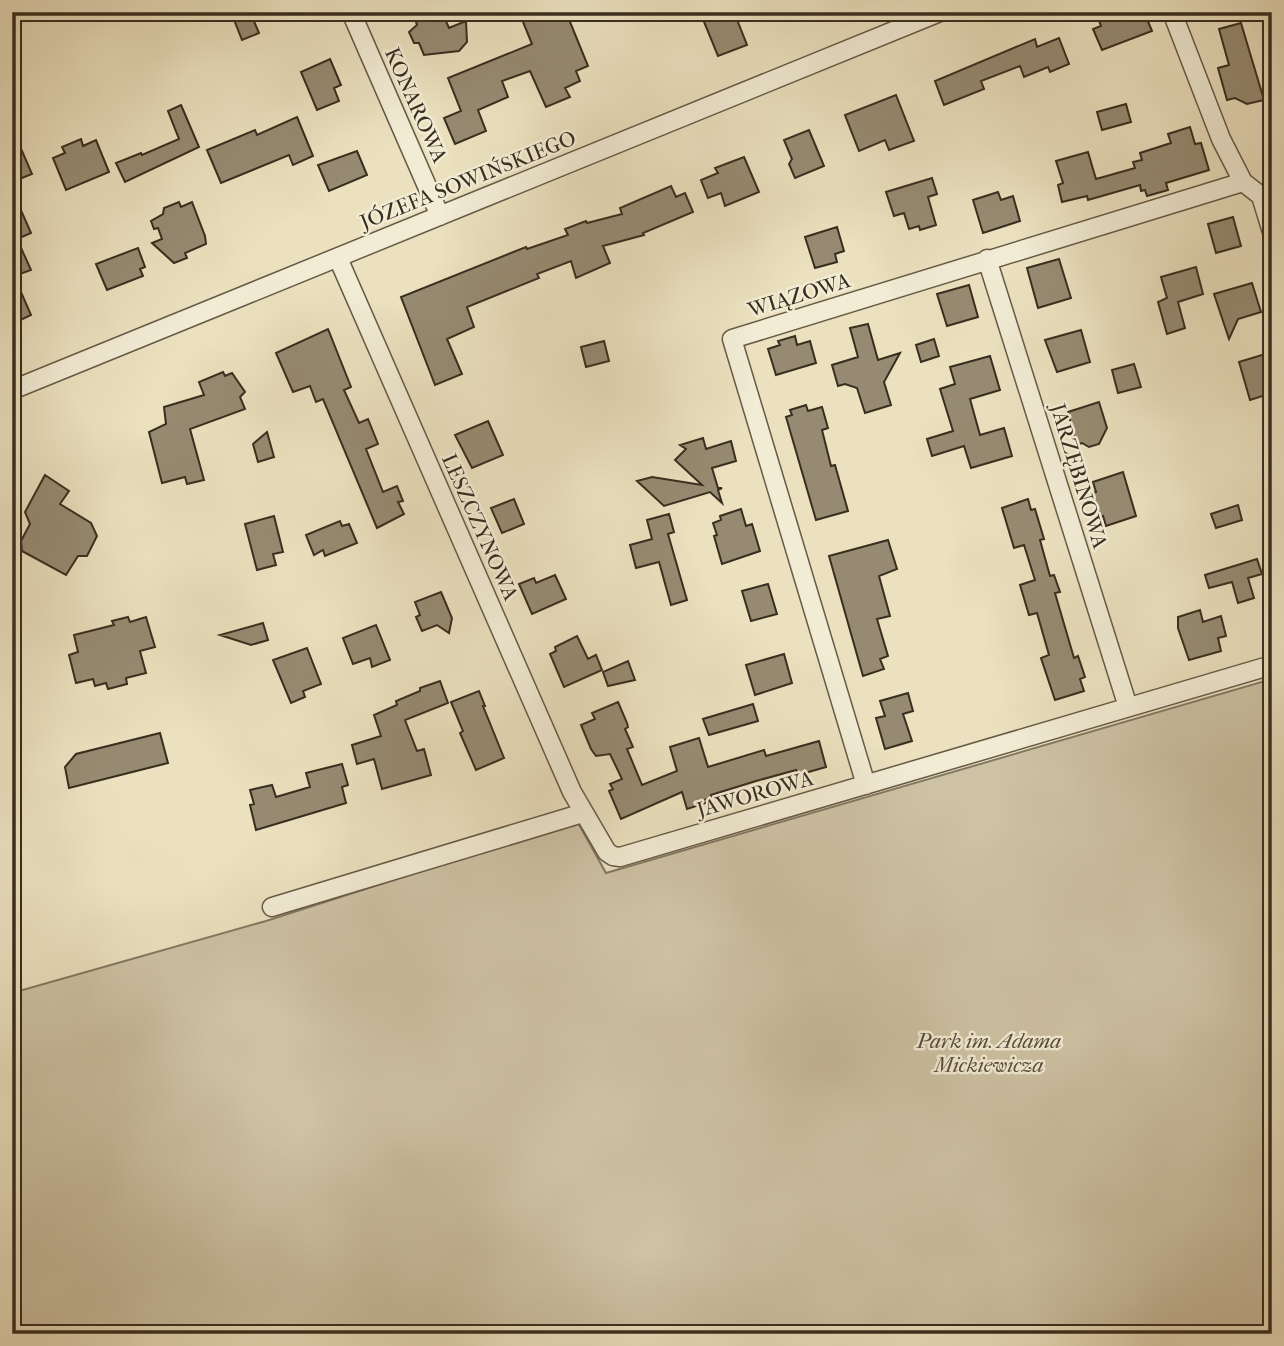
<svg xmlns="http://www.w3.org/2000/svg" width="1284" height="1346" viewBox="0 0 1284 1346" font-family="'IM FELL French Canon',serif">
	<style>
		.green { fill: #cdc2a4; stroke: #837862; stroke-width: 2 }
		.building { fill: #968b72; stroke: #392d1f; stroke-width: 2 }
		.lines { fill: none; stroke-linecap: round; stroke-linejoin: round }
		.minor-casing { stroke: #665a47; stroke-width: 21 }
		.minor { stroke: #f2ecd5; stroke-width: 18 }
		.labels { text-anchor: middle; stroke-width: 5; stroke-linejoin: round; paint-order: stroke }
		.street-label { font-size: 21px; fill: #392d1f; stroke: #f2ecd5 }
		.park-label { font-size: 21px; font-style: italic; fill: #574b3a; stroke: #f2ecd5 }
	</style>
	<rect width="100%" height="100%" fill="#ebe1bf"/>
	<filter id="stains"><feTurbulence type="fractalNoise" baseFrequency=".00286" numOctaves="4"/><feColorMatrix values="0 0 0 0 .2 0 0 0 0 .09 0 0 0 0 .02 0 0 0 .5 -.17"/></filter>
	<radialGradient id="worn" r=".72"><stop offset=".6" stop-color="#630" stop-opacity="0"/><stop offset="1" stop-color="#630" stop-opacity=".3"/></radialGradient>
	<path class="green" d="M1272 679V1334H12V993L266 921 577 821 606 873Z"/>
	<path class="building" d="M231 12H250L259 33 242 40Z
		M438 12H442L449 28 466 21 467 42 459 51 424 55 419 43H414L409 32 417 25 416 22Z
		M519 12H566L588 66 576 71 580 81 565 88 570 97 546 107 530 71 502 81 508 97 478 110 486 131 455 144 444 118 461 111 448 78 532 44Z
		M700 12H734L747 45 718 56Z
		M1096 12H1144L1152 31 1102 50 1093 29 1101 26Z
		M1241 23 1264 100 1247 104 1235 98 1227 100 1218 68 1229 65 1219 29Z
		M1059 38 1069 64 1050 72 1048 67 1024 77 1020 66 981 81 984 89 944 105 935 81 1035 39 1037 47Z
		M330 59 341 85 334 88 339 101 317 110 301 72Z
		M896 95 914 141 889 150 885 140 859 151 845 115Z
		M1126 104 1131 122 1102 130 1097 112Z
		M181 105 199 147 125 182 116 163 141 153 142 155 179 139 168 111Z
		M297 117 313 156 293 165 289 155 221 183 207 150 255 130 257 135Z
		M1190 127 1195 144 1201 143 1209 170 1166 183 1168 190 1147 196 1145 190 1141 191 1140 185 1088 200 1087 196 1062 202 1058 185 1063 183 1056 161 1088 152 1096 179 1135 168 1133 162 1142 160 1140 153 1171 143 1168 134Z
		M12 128 32 174 12 182Z
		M809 130 824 166 795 178 789 164 792 159 784 140Z
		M81 139 83 146 96 140 109 172 66 190 53 158 65 153 62 147Z
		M357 151 367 175 329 191 318 165Z
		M744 157 759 192 725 206 721 193 708 198 701 180 718 173 715 168Z
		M932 178 937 194 928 197 936 225 920 230 919 226 909 229 904 213 894 216 886 192Z
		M671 186 676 197 685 193 693 212 643 233 644 235 603 246 610 263 576 278 571 261 537 274 539 278 467 307 474 327 447 339 462 374 435 385 401 297 526 247 527 249 568 235 565 229 586 221 587 223 622 214 620 208Z
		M12 190 31 233 17 239 31 270 14 276 31 315 12 324Z
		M998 192 1001 200 1013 196 1020 221 983 233 973 200Z
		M179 202 181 207 192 202 205 236 206 244 185 253 187 258 174 263 152 243 162 239 158 228 154 229 151 221 163 214 164 208Z
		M1233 217 1241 246 1216 253 1208 224Z
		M837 227 844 251 835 254 837 262 815 268 805 237Z
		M138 248 145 267 140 269 143 276 107 290 96 264Z
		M1059 259 1071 298 1038 308 1027 268Z
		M1196 267 1203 294 1178 302 1185 328 1167 334 1158 302 1167 298 1161 277Z
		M1252 283 1261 312 1238 319 1229 339 1214 294Z
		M969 285 978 317 947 326 937 294Z
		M868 324 878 360 900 353 884 382 891 405 865 413 857 388 845 384 838 386 832 365 858 357 850 328Z
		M328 329 351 387 344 390 359 423 368 419 378 444 366 449 383 492 397 486 403 501 398 502 404 514 377 528 323 399 316 402 310 386 293 392 276 353Z
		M1081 330 1090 362 1057 372 1045 340Z
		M795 336 797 345 810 341 816 363 776 375 768 349 780 345 778 341Z
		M934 339 939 356 921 362 916 345Z
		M604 341 609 361 586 367 581 347Z
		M1272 352V393L1250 400 1239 362Z
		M990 356 1000 390 970 399 980 435 1004 428 1012 456 971 468 964 446 932 456 927 439 953 431 940 389 955 384 950 367Z
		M1134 364 1141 387 1118 393 1112 370Z
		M223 372 225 376 232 373 245 392 240 397 245 409 190 429 204 480 187 484 185 477 162 483 149 432 166 424 164 407 204 395 199 382Z
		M1099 402 1107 428 1099 444 1089 447 1082 443 1076 445 1068 412Z
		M806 405 808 411 822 407 828 428 822 430 831 466 835 465 848 511 816 520 786 417 792 415 790 410Z
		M488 421 503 455 472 468 455 435Z
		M267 432 274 457 258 462 253 444Z
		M703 438 706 449 731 441 736 461 712 468 718 488H722L718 490 722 503 710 492 664 506 637 481 652 477 702 485 675 460 686 449 680 445Z
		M1123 472 1136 516 1106 526 1103 516 1099 518 1091 493 1096 492 1093 482Z
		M45 475 69 491 60 504 91 523 97 536 87 556H78L66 575 22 551 21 541 30 524 25 512Z
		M514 499 524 524 502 533 491 508Z
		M1028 499 1031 510 1035 509 1044 539 1040 540 1050 576 1054 575 1060 592 1055 593 1074 658 1078 656 1085 677 1080 679 1084 691 1055 700 1041 658 1049 655 1037 613 1029 615 1020 585 1035 580 1024 545 1014 548 1002 508Z
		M1238 505 1242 520 1216 528 1211 514Z
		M741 509 746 526 752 524 760 551 722 564 714 536 717 535 713 523 721 520 720 516Z
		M669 514 674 532 668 534 687 600 671 605 659 562 636 568 630 545 652 539 647 520Z
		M274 516 283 552 273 554 276 565 257 570 245 524Z
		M340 521 342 526 349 524 357 543 325 556 323 550 314 555 306 535Z
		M888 540 897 569 879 576 890 616 877 619 888 656 880 659 884 669 863 676 829 556Z
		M1257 559 1262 574 1248 578 1254 598 1238 603 1232 582 1209 588 1205 575Z
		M555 575 566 599 532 614 519 584 534 578 536 583Z
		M768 584 777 614 751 621 742 591Z
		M441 592 452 618 449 633 437 625 422 631 416 617 420 615 415 602Z
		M1200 610 1203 622 1221 616 1226 636 1218 638 1221 651 1189 660 1178 628V617Z
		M128 617 130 622 146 617 155 647 140 651 146 673 126 678 127 684 108 689 106 683 95 686 93 679 76 683 69 655 78 652 74 635 114 625 112 621Z
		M263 623 268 640 251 645 220 635Z
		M376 625 390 660 372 667 370 658 353 664 343 638Z
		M577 636 588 659 596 655 602 670 564 687 550 654 556 651 555 647Z
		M307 648 321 684 303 691 305 697 291 703 273 660Z
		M784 654 792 683 755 695 746 665Z
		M628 661 635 680 608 686 603 672Z
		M440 681 448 703 405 720 417 751 424 749 431 775 382 789 374 759 357 764 352 745 381 736 374 715 397 705 396 701 420 691V688Z
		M479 691 485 706H483L504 758 476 770 460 733 463 731 451 702Z
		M908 693 913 711 903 714 912 741 885 749 876 718 885 716 880 701Z
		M618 702 627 723 628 727 625 729 633 747 627 749 642 785 677 771 670 747 699 738 708 767 764 750 766 756 819 741 826 767 798 775 796 770 756 781 711 795 712 798 704 800 705 803 687 809 682 792 621 819 609 791 613 789 610 784 622 779 610 754 596 756 591 749 581 725 595 719 592 713Z
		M753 704 758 721 709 735 703 719Z
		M160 733 168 763 69 788 65 767 76 754Z
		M342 764 348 785 342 787 346 803 256 830 250 805 254 804 250 790 272 785 276 797 310 787 306 773Z"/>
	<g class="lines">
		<defs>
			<path id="minor" d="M351 12 440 216
				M1172 12 1221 139 1243 182 1261 196 1272 232
				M338 258 572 792 607 852 613 856 620 857 1272 665
				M987 259 1128 707
				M12 390 940 12
				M866 785 732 339 1243 182
				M272 907 583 813"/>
		</defs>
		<use href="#minor" class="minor-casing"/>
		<use href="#minor" class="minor"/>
	</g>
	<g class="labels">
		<g class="street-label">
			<text transform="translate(416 105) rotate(66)" y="7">KONAROWA</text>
			<text transform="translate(468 180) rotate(-22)" y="7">JÓZEFA SOWIŃSKIEGO</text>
			<text transform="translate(799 295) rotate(-17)" y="7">WIĄZOWA</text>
			<text transform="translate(1079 476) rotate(73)" y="7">JARZĘBINOWA</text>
			<text transform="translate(480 527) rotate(66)" y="7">LESZCZYNOWA</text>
			<text transform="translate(755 794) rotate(-16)" y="7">JAWOROWA</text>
		</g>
		<g class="park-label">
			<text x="989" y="1048">Park im. Adama<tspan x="989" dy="24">Mickiewicza</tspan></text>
		</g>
	</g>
	<rect width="1284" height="1346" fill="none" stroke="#ebe1bf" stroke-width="42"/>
	<rect x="14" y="14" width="1256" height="1318" fill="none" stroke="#392d1f" stroke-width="3.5"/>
	<rect x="21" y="21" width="1242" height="1304" fill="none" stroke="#392d1f" stroke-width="2"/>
	<rect width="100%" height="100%" filter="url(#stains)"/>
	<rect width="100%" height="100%" fill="url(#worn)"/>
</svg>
